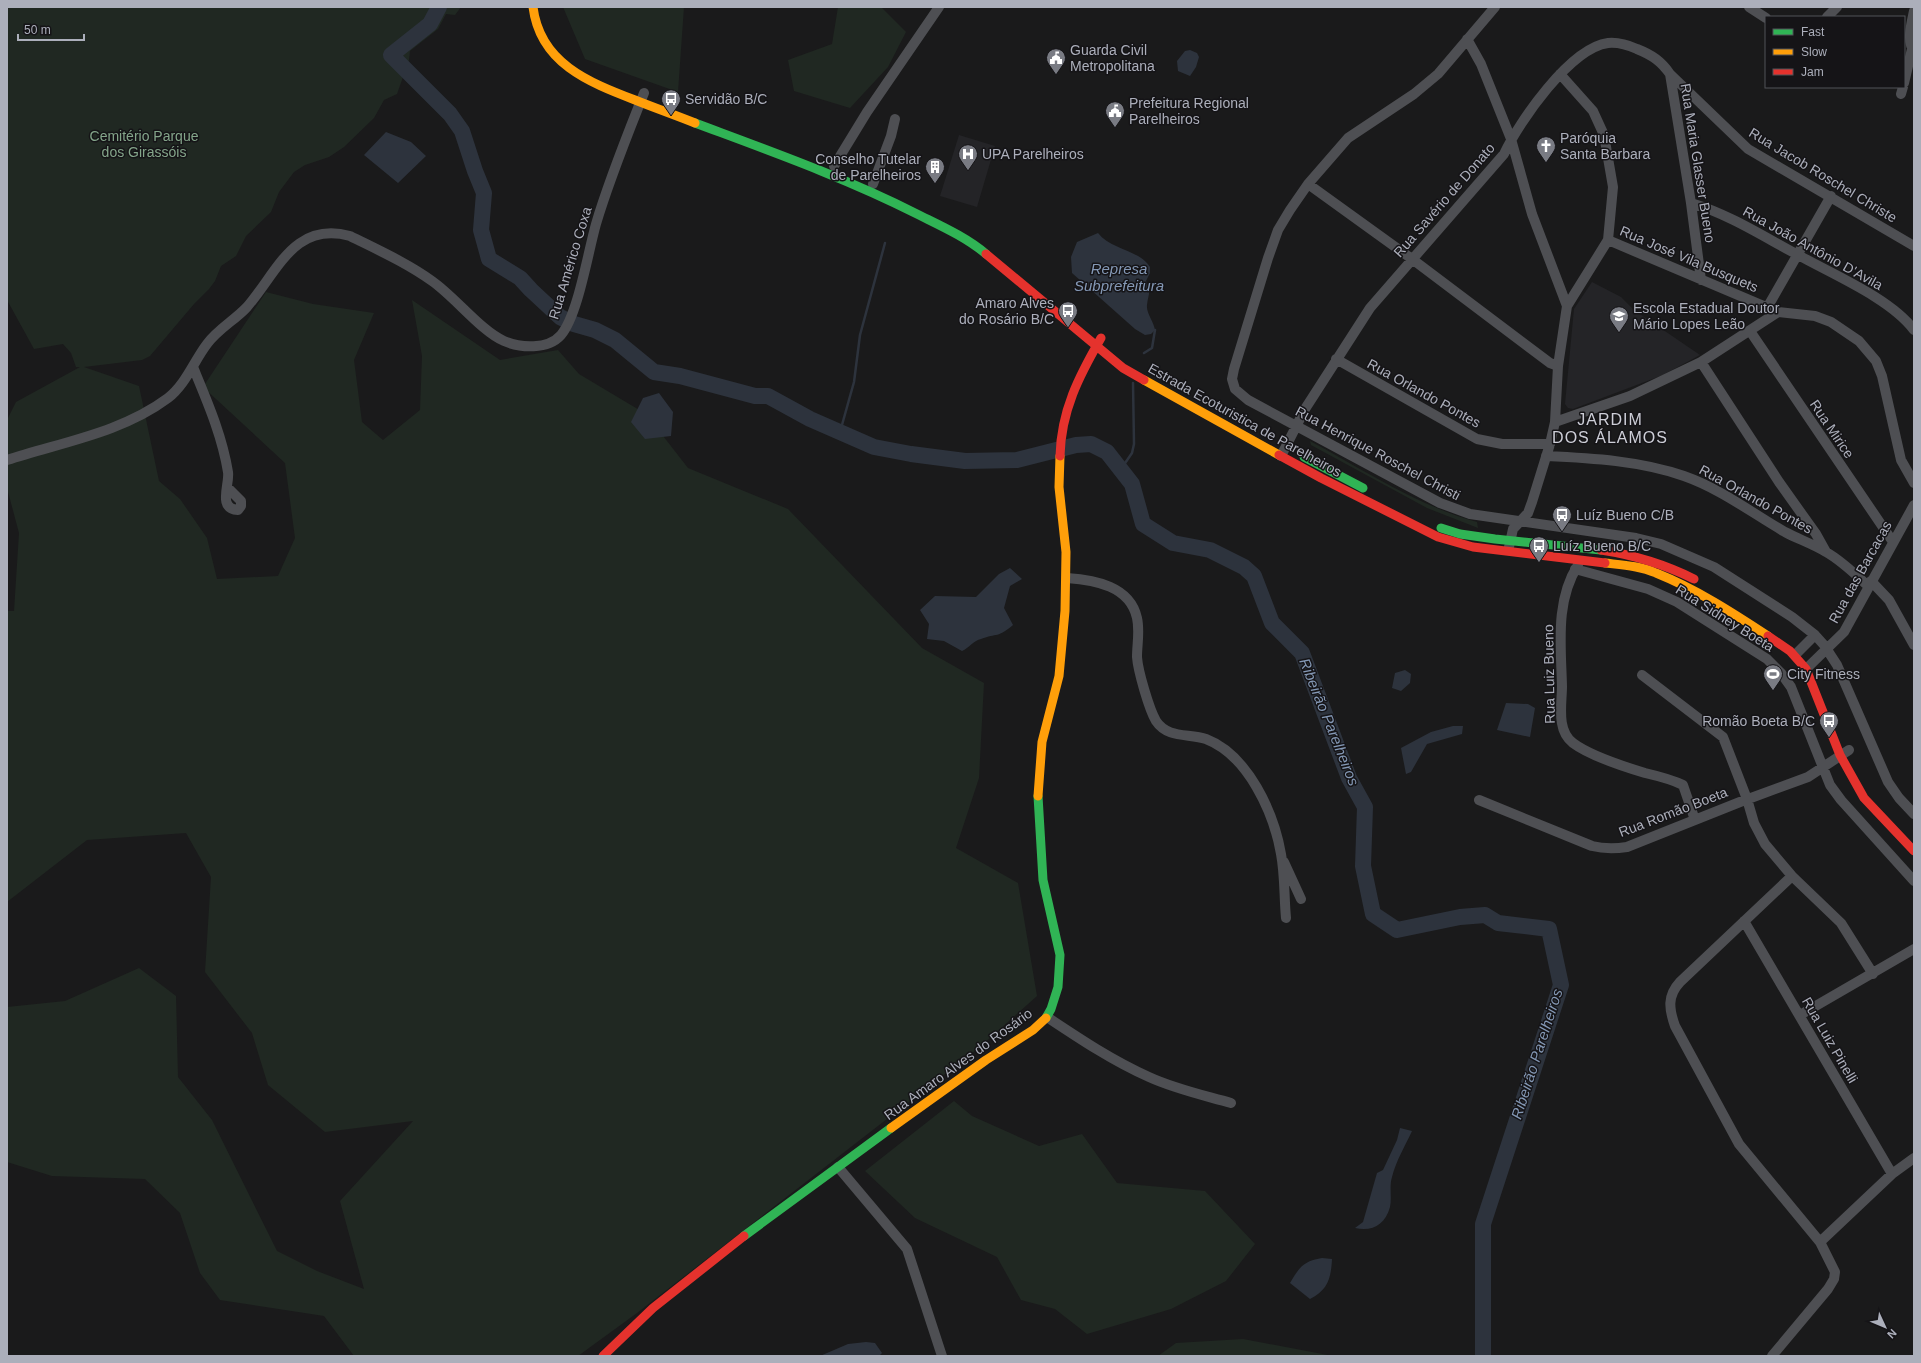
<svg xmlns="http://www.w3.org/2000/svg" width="1921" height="1363" viewBox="0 0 1921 1363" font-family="Arial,sans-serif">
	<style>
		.built { fill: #242427 }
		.green { fill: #202822 }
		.water { fill: #2d333d }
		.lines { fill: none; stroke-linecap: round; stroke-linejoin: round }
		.stream { stroke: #2d333d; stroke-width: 2.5 }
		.river { stroke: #2d333d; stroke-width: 16 }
		.street { stroke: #4e4f53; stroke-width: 10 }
		.fast { stroke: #30b455; stroke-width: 9 }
		.slow { stroke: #ff9f0a; stroke-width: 9 }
		.jam { stroke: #e5322d; stroke-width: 9 }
		.labels { text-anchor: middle; stroke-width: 3; stroke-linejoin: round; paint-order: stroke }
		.poi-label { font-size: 14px; fill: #acafbb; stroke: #151417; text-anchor: start }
		.park-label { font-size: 14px; fill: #84a58a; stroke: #151417 }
		.street-label { font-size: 14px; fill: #acafbb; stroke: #151417 }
		.water-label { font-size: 15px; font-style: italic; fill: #8498b5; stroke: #151417 }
		.quarter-label { font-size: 16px; letter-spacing: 1px; fill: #cdced7; stroke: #151417 }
	</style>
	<rect width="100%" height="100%" fill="#1a1a1b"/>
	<path class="built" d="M959 135 995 146 977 207 940 196Z
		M1592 282 1621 297 1634 310 1700 355 1663 375 1573 409 1568 408 1565 404 1574 309Z"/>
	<path class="green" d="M7 7H461L455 15 446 14 438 29 410 51 409 60 397 94 384 100 374 118 344 147 329 157 305 165 294 172 279 192 271 212 246 236 236 256 221 266 215 281 209 289 194 304 150 356 142 360 84 367 139 386 159 481 180 499 207 538 217 579 278 576 295 538 285 463 203 387 266 292 313 304 374 313 354 360 362 422 383 440 420 410 422 356 412 300 500 360 558 350 579 374 646 414 688 468 788 509 922 648 984 683 979 778 956 848 1018 883 1037 996 981 1046 637 1313 578 1356H354L324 1316 220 1300 200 1273 180 1213 145 1179 52 1176 7 1162V1007L65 1001 139 968 176 996 178 1077 212 1120 277 1251 317 1271 364 1289 340 1201 413 1121 325 1132 268 1085 252 1033 205 972 211 877 186 833 87 840 7 902V611H14L19 533 7 488V420L16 402 80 367H76L71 353 63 344 34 349 7 300Z
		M563 7H684L678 92 585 59Z
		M838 7H881L906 32 888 67 850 108 794 91 788 60 832 44Z
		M1310 441C1364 470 1418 506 1477 522L1478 528 1427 508 1311 445Z
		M954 1101 972 1116 1039 1146 1082 1134 1117 1183 1205 1191 1255 1244 1226 1281 1171 1309 1087 1334 1055 1309 1021 1300 997 1257 915 1218 865 1171Z
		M1243 1339 1333 1356H1158L1176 1343Z"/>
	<path class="water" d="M1190 50 1197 53 1199 57 1196 67 1190 76 1178 71 1177 61 1185 51Z
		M386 132 411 142 426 156 398 183 364 155Z
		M1098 233C1111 250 1140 250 1150 267V273L1146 281C1152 291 1148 295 1147 305 1146 313 1154 322 1155 330L1151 334 1145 335 1135 329 1072 273 1071 257 1077 242Z
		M659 393 673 412 671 436 645 439 631 422 643 398Z
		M1010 568 1022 579 1010 586 1004 608 1013 625C998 638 997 633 981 639 974 640 969 648 962 651L944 641 927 639 929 624 920 610 935 596 976 597 999 574Z
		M1405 670 1411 674 1410 683 1401 691 1392 688 1395 673Z
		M1506 703 1528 704 1535 708 1530 737 1497 730Z
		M1453 726H1463L1462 734 1427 744 1411 772 1406 774 1401 748 1431 732Z
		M1400 1128 1412 1131C1405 1146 1396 1161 1392 1177 1389 1186 1392 1197 1390 1207 1385 1225 1372 1232 1355 1228L1363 1222 1377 1173 1383 1170 1397 1140Z
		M1322 1258 1332 1259C1331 1278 1328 1290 1310 1299L1290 1283C1299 1268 1303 1261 1322 1258Z
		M866 1342 875 1343 882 1353 879 1356H820L848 1344Z"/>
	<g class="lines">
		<path class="stream" d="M1144 353 1152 348 1155 330
			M840 432 854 382 860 335 885 243
			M1121 469 1132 453 1134 444 1133 383"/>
		<path class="river" d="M439 7 430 24 391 55 450 114 462 131 475 171 484 193 481 230 489 259 520 278 531 290 560 317 574 324 595 330 615 340 654 372 680 376 755 396H768L810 419 874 447 911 454 965 461 1017 460 1076 445 1091 444 1107 452 1132 484 1143 524 1173 543 1210 550 1244 567 1254 576 1272 623 1302 653 1349 778 1365 807 1363 866 1373 914 1397 930 1460 917 1485 915 1498 923 1549 929 1561 985 1483 1224V1356"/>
		<path class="street" d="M1495 7 1438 74 1414 94 1348 138 1308 184 1290 210 1278 230 1268 258 1234 369 1232 379 1235 389 1248 400 1440 503 1470 514 1636 538 1661 544 1714 567 1792 617 1815 635 1824 645 1837 665 1888 782 1899 798 1914 814
			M1749 7 1766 18
			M1914 11C1912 21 1906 42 1914 51
			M1827 17 1837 7
			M1467 39 1481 64 1511 139 1532 214 1567 306
			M1670 74 1691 203 1701 280
			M1904 83 1912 49
			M1901 94 1903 87
			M834 166 867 112 939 7
			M873 184 891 136 895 119
			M1308 184 1412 259 1550 363 1558 366
			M1691 203C1731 215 1764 237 1800 256 1834 275 1891 299 1914 330
			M1608 240 1778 312 1815 316 1831 322 1859 341 1876 361 1882 376 1901 460 1914 483
			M1767 308 1831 196
			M1750 331 1893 542
			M1336 359 1477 439 1502 444H1550
			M1701 362 1779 482 1816 534 1826 552
			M193 367C207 401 222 435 228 472 230 484 217 509 238 510L241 506V501L227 487
			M1555 422 1630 396 1701 362 1778 312
			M1281 456 1305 409 1370 308 1504 154C1519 122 1570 48 1608 43 1618 42 1628 45 1637 49 1652 55 1661 61 1670 74L1748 149 1914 246
			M1546 456C1592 458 1641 461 1684 476 1721 489 1752 513 1785 532 1798 539 1813 544 1826 552 1842 561 1855 574 1868 586
			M7 460C62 442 121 433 168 398 186 384 194 361 207 344 218 329 235 320 247 307 278 271 294 221 350 236 378 250 407 263 432 281 455 297 481 331 504 341 520 348 548 350 561 335 578 315 588 252 596 224 609 180 627 136 644 93
			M1509 547 1513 529 1528 513 1532 502 1550 444 1555 422 1558 366 1567 306 1608 240 1610 219 1613 187 1604 135 1593 111 1560 74
			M1578 565C1555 601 1561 645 1562 686 1562 704 1556 730 1573 743 1589 755 1625 767 1645 773 1658 776 1671 779 1683 785L1695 820
			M1575 569 1648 589 1677 602 1767 659 1781 673 1791 687 1830 785 1841 800 1914 881
			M1067 578C1095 580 1130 586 1137 618 1140 631 1137 644 1137 657 1138 671 1149 709 1156 721 1168 739 1189 733 1206 739 1248 755 1274 813 1281 854 1285 875 1284 897 1286 918
			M1871 581 1889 600 1914 645
			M1795 655 1815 635
			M1806 669 1844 632 1914 505
			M1642 675 1723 737 1747 799 1754 823 1765 844 1792 876 1841 923 1873 974
			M1479 800 1592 846C1604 849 1614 849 1627 847L1740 802 1808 777 1849 750
			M1284 862 1301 899
			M1744 921 1892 1174
			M1800 1015 1914 949
			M1047 1017C1080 1039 1113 1061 1149 1077 1175 1089 1203 1095 1231 1103
			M838 1167 907 1249 942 1356
			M1820 1242 1892 1174 1914 1158
			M1772 1356 1828 1289 1834 1279 1835 1272 1820 1242 1739 1144 1675 1026C1669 1009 1667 996 1680 982L1792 876"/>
		<path class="fast" d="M695 123C770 151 846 178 917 214 941 226 966 237 986 254
			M1304 457 1363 488
			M1441 528 1460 534 1495 539 1601 550
			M1038 796 1043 880 1060 955 1058 987 1051 1009 1046 1018
			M744 1236 891 1128"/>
		<path class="slow" d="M533 7C540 63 588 82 635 100 655 108 675 115 695 123
			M1144 380 1279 455
			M1605 563C1622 565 1640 566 1656 573 1696 589 1733 613 1768 636
			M1038 796 1042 742 1059 676 1065 611 1066 552 1059 487 1060 456
			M891 1128 986 1060 1033 1030 1046 1018"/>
		<path class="jam" d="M986 254 1123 368 1144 380
			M1279 455 1321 478 1438 537 1473 547 1605 563
			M1060 456C1061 411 1079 376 1101 338
			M1601 550C1634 555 1664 564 1694 579
			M1768 636 1790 651 1806 669 1840 755 1864 798 1914 851
			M603 1356 653 1308 744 1236"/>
	</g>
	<defs>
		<symbol id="civic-pin" viewBox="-11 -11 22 30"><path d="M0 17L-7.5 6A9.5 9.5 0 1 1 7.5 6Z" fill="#797b83" stroke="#151417"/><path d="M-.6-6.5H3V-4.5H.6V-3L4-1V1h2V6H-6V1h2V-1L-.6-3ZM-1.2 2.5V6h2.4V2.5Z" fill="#fff"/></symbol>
		<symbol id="bus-pin" viewBox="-11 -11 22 30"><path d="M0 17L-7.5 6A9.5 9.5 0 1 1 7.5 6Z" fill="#797b83" stroke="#151417"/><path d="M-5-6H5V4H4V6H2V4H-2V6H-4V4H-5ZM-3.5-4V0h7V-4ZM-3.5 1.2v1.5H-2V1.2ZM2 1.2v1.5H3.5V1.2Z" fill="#fff"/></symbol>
		<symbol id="church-pin" viewBox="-11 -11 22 30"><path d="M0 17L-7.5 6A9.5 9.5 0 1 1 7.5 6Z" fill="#797b83" stroke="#151417"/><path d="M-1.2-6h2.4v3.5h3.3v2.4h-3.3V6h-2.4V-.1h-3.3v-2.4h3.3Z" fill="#fff"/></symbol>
		<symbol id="hospital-pin" viewBox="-11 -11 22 30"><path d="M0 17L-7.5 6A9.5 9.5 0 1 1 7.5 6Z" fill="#797b83" stroke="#151417"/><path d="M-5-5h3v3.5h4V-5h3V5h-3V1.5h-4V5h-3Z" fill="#fff"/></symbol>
		<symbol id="building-pin" viewBox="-11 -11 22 30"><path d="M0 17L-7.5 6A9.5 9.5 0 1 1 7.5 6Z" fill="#797b83" stroke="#151417"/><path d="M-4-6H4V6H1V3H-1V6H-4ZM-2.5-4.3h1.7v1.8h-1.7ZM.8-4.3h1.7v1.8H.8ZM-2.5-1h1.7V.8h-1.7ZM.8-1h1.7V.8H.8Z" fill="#fff"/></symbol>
		<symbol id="school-pin" viewBox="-11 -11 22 30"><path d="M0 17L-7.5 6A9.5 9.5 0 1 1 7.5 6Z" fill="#797b83" stroke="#151417"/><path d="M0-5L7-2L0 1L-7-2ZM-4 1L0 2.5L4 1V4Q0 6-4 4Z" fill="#fff"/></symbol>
		<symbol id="stadium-pin" viewBox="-11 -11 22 30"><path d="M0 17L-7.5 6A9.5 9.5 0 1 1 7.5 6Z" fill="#797b83" stroke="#151417"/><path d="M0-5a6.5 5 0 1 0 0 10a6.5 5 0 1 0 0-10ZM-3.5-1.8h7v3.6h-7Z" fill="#fff"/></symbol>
	</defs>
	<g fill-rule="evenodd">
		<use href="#civic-pin" x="1045" y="47" width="22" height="30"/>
		<use href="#bus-pin" x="660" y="88" width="22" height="30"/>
		<use href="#civic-pin" x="1104" y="100" width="22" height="30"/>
		<use href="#church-pin" x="1535" y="135" width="22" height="30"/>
		<use href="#hospital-pin" x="957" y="143" width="22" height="30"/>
		<use href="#building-pin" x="924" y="156" width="22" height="30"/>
		<use href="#bus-pin" x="1057" y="300" width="22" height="30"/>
		<use href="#school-pin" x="1608" y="305" width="22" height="30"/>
		<use href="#bus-pin" x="1551" y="504" width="22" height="30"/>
		<use href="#bus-pin" x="1528" y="535" width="22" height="30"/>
		<use href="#stadium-pin" x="1762" y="663" width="22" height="30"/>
		<use href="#bus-pin" x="1818" y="710" width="22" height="30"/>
	</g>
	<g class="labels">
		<g class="poi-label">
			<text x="1070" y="55">Guarda Civil<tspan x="1070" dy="16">Metropolitana</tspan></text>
			<text x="685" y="104">Servidão B/C</text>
			<text x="1129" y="108">Prefeitura Regional<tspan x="1129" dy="16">Parelheiros</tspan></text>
			<text x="1560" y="143">Paróquia<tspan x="1560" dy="16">Santa Barbara</tspan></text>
			<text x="982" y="159">UPA Parelheiros</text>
			<text x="921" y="164" text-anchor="end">Conselho Tutelar<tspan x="921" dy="16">de Parelheiros</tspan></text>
			<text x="1054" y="308" text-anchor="end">Amaro Alves<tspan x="1054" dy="16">do Rosário B/C</tspan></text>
			<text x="1633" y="313">Escola Estadual Doutor<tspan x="1633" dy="16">Mário Lopes Leão</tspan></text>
			<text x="1576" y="520">Luíz Bueno C/B</text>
			<text x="1553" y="551">Luíz Bueno B/C</text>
			<text x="1787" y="679">City Fitness</text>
			<text x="1815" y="726" text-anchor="end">Romão Boeta B/C</text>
		</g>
		<g class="park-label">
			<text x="144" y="141">Cemitério Parque<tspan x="144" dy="16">dos Girassóis</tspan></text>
		</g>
		<g class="street-label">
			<text transform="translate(1698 163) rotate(81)" y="5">Rua Maria Glasser Bueno</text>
			<text transform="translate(1823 175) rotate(31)" y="5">Rua Jacob Roschel Christe</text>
			<text transform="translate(1444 200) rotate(-49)" y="5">Rua Savério de Donato</text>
			<text transform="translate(1813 248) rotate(29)" y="5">Rua João Antônio D'Avila</text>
			<text transform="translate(1689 259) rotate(23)" y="5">Rua José Vila Busquets</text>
			<text transform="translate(570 263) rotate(-73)" y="5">Rua Américo Coxa</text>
			<text transform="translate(1424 393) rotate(29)" y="5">Rua Orlando Pontes</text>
			<text transform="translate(1245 420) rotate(29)" y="5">Estrada Ecoturistica de Parelheiros</text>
			<text transform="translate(1832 429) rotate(56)" y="5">Rua Mirice</text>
			<text transform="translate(1378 453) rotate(28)" y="5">Rua Henrique Roschel Christi</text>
			<text transform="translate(1756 499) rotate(29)" y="5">Rua Orlando Pontes</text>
			<text transform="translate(1860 572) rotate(-61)" y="5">Rua das Barcacas</text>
			<text transform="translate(1725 618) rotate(32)" y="5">Rua Sidney Boeta</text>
			<text transform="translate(1549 674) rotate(-91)" y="5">Rua Luiz Bueno</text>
			<text transform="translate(1673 812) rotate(-21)" y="5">Rua Romão Boeta</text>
			<text transform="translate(1830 1040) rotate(60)" y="5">Rua Luiz Pinelli</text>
			<text transform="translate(958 1064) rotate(-36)" y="5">Rua Amaro Alves do Rosário</text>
		</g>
		<g class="water-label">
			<text x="1119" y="274">Represa<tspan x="1119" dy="17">Subprefeitura</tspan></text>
			<text transform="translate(1329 722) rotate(68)" y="5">Ribeirão Parelheiros</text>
			<text transform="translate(1537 1054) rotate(-72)" y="5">Ribeirão Parelheiros</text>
		</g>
		<g class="quarter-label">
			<text x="1610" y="425">JARDIM<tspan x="1610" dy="18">DOS ÁLAMOS</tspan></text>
		</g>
	</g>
	<rect width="1921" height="1363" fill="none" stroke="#acafbb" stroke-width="16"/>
	<rect x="1765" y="16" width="140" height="72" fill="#151417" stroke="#515259"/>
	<rect x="1773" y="29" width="20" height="6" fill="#30b455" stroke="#515259"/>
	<text x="1801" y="36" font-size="12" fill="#acafbb">Fast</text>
	<rect x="1773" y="49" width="20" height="6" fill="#ff9f0a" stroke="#515259"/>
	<text x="1801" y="56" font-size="12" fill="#acafbb">Slow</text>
	<rect x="1773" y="69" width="20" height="6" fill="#e5322d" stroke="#515259"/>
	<text x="1801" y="76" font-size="12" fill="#acafbb">Jam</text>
	<g transform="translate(1885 1327) rotate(134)" stroke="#151417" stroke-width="3" paint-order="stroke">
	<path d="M0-3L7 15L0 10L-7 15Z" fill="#acafbb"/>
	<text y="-6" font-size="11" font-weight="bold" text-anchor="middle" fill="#acafbb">N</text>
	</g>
	<path d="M18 34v6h66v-6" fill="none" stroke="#acafbb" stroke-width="2"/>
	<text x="24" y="34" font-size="12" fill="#acafbb" stroke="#151417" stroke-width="3" paint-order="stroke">50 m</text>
</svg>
